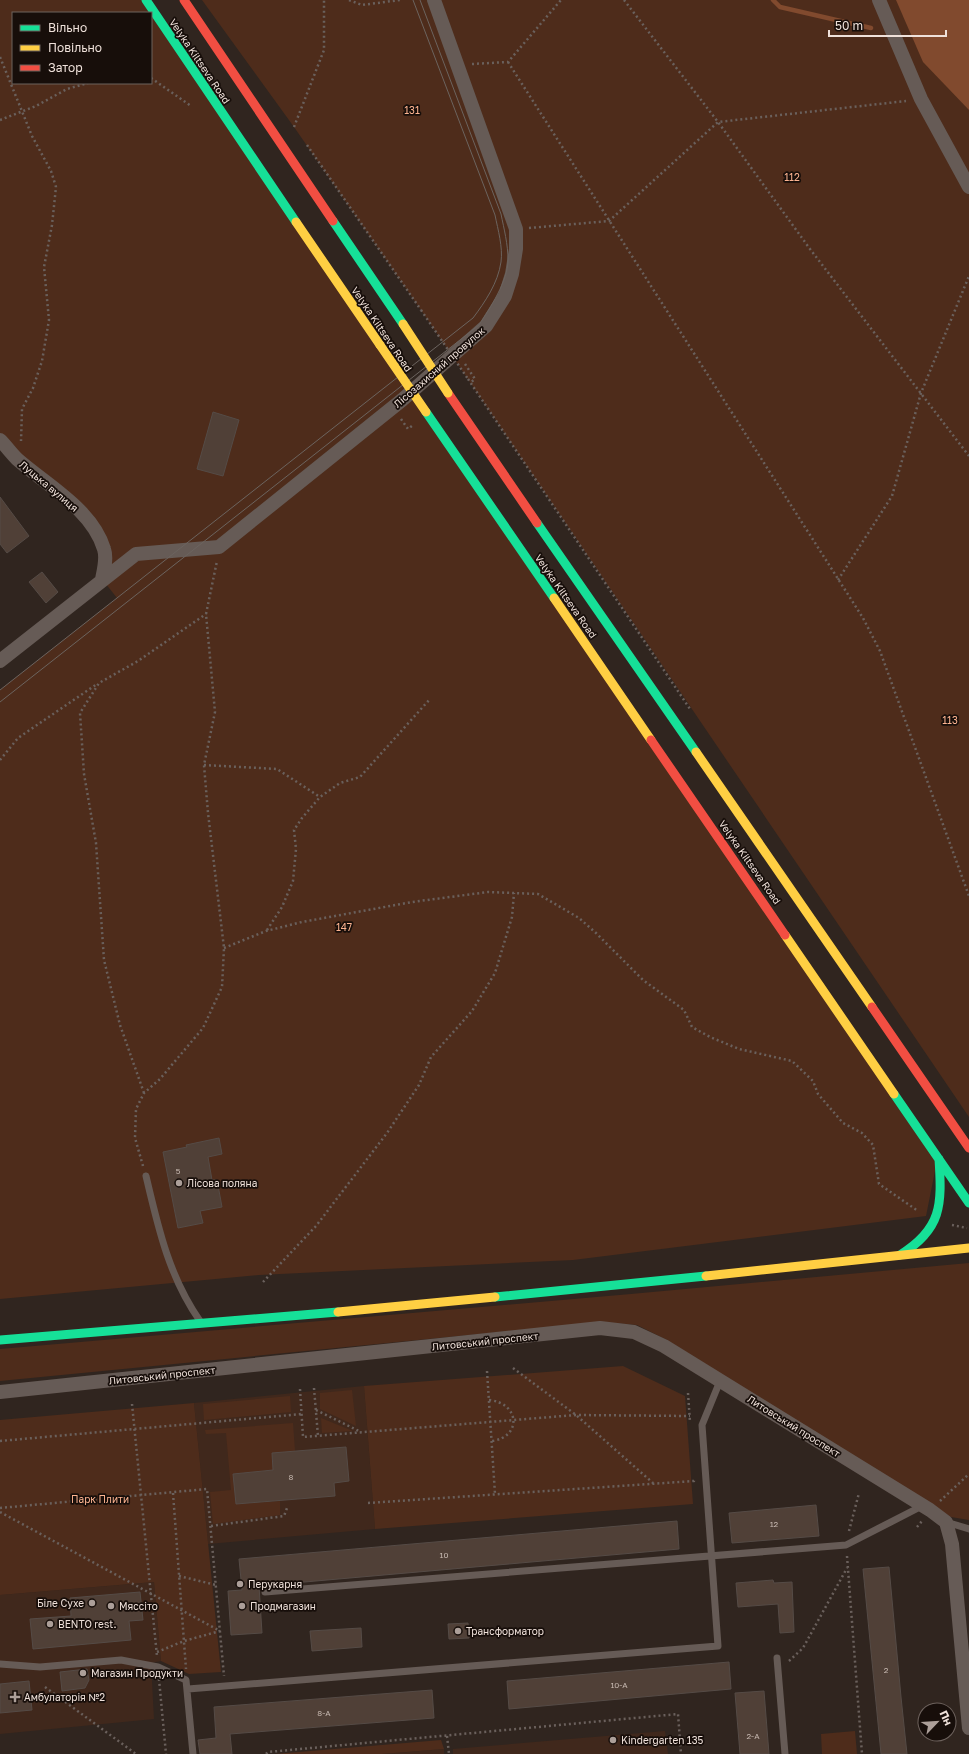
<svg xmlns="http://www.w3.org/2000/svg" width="969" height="1754" viewBox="0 0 969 1754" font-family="'Golos Text',sans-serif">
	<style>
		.built { fill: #40281c }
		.green { fill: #4e2c1b; fill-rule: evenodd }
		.water { fill: #814a2e }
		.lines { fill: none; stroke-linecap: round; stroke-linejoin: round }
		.stream { stroke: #814a2e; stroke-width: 4.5 }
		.building { fill: #504037; stroke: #554b46 }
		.path { stroke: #6a605c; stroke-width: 2.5; stroke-dasharray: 2 3; stroke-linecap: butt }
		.lane { stroke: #665b56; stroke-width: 7 }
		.street { stroke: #665b56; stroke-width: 14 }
		.fast { stroke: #16e098; stroke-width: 9 }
		.slow { stroke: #ffcf43; stroke-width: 9 }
		.jam { stroke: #f24e42; stroke-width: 9 }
		.tram { stroke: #6c645f; stroke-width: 1 }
		.path-bridge { stroke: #6a605c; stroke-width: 2.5; stroke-dasharray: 2 3; stroke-linecap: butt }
		.slow-bridge { stroke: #ffcf43; stroke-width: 9 }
		.poi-dot { fill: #ac9f99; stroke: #170e0a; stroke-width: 1.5 }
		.labels { text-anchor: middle; stroke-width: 3.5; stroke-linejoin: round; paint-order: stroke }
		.number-label { font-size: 8px; fill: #c7b9b1 }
		.street-label { font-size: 10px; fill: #efe1da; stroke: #170e0a }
		.park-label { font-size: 10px; fill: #fdb491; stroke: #170e0a }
		.poi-label { font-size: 10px; fill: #efe1da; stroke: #170e0a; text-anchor: start }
	</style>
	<rect width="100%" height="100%" fill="#30251f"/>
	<path class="built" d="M364 1386 375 1529 208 1544 194 1403Z
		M154 1582 161 1661 151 1663 154 1719 0 1734V1595Z
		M665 1731 668 1754H453V1749Z
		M444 1749V1754H382Z"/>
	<path class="green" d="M0 0H146L938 1156 926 1216 573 1260 259 1275 0 1299V690L117 598 102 579 95 531 0 440ZM13 13H151V83H13Z
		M202 0H969V1117L421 310 294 127Z
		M969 1263V1520L951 1517 667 1340 637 1325 602 1322 0 1381V1349L631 1294Z
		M623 1366 685 1396 693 1504 375 1529 364 1386Z
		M352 1390 356 1426 320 1409V1393Z
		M290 1396 291 1412 204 1420 203 1404Z
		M194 1403 221 1672 189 1674 161 1661 154 1582 0 1595V1420Z
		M321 1418 353 1431 322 1433Z
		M293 1423 295 1451 273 1470 233 1474 236 1504 280 1501V1515L213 1524 210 1492 231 1490 226 1433 206 1434 205 1430Z
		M855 1731 857 1754H822L821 1734Z
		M441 1740 444 1749 382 1754H275Z"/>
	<path class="water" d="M896 0H969V110L923 62Z"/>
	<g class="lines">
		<path class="stream" d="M773 0 780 7 871 28"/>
	</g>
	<path class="building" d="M213 412 239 420 223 476 197 469Z
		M0 497 29 536 7 553 0 544Z
		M42 572 58 592 46 603 29 582Z
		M219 1138 222 1154 208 1157 212 1180H217L222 1207 200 1211 203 1223 178 1228 163 1152 187 1147 186 1145Z
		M346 1447 349 1481 334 1483 335 1496 236 1504 233 1474 273 1470 272 1453Z
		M816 1505 819 1536 732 1543 729 1513Z
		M677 1521 679 1549 259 1586 262 1633 231 1635 228 1591 242 1590 239 1559Z
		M889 1567 901 1697 907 1754H881L863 1569Z
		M773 1580 774 1583 792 1582 794 1632 780 1633 778 1604 738 1607 736 1583Z
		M140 1592 143 1620 129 1621 131 1640 33 1649 30 1619 71 1616 70 1598Z
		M468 1623 469 1638 449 1639 448 1624Z
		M361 1628 362 1647 312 1651 310 1631Z
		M729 1662 731 1689 509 1709 507 1681Z
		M87 1669 89 1680 85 1688 62 1691 60 1672Z
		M29 1681 32 1710 0 1713V1684Z
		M432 1690 434 1718 230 1734 232 1754H200L198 1740 216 1738 214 1707Z
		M764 1691 769 1754H740L735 1693Z"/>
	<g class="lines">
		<path class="path" d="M349 0 362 5 400 0
			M624 0 718 122 810 249 969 456
			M0 57 32 136 51 171 56 187 52 225 44 267 49 320 42 361 33 388 22 409 21 441
			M508 62 863 618 880 651 969 896
			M472 64 508 62 561 0
			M151 78 191 106
			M0 120 36 106 67 89 88 83
			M294 127 324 50V0
			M307 145 421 310
			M529 228 609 221 718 122 906 101
			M465 364 475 379 471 382
			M468 379 690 709
			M401 419 408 429 412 426
			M838 580 892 496 921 393 969 276
			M0 760 18 738 97 684
			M204 765 277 769 320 797
			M267 930 282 907 293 881 296 849 294 830 302 818 320 797 340 783 360 777 430 699
			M224 948 266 931 302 922 412 902 488 892 538 894 579 918 596 933 643 980 684 1010 692 1027 710 1037 739 1049 792 1061 813 1081 818 1094 843 1123 862 1133 873 1145 879 1184 918 1211
			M144 1093 120 1025 104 960 96 843 84 774 80 713 99 683 138 661 206 614
			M143 1166 135 1138 136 1109 144 1093 160 1079 203 1028 222 987 224 948 208 813 204 765 215 712 206 614 217 561
			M952 1225 967 1228
			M263 1282 316 1226 387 1133 419 1085 431 1057 472 1011 495 973 512 917 514 893
			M513 1368 576 1415 653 1483
			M487 1371 495 1494
			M314 1388 318 1436
			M300 1389 303 1437 576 1415 690 1416
			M688 1393 690 1422
			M489 1400C520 1403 522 1437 492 1441
			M132 1404 157 1656
			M316 1410 361 1432
			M0 1441 302 1414
			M173 1493 186 1669
			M940 1501 969 1474
			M368 1503 694 1481V1479
			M0 1508 207 1489 224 1676
			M0 1512 220 1631
			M211 1526 284 1516 287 1508
			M917 1527 922 1521
			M849 1531 859 1493
			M847 1556 862 1754
			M179 1576 216 1585
			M157 1652 184 1641 220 1631
			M789 1661 803 1648 847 1568
			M159 1679 166 1754
			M45 1687 136 1754
			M447 1736 449 1754
			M266 1754 268 1752 678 1714 681 1754"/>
		<path class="lane" d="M146 1176C158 1227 169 1277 200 1321
			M946 1522 969 1529
			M265 1592 846 1545 922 1506
			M777 1658 785 1754
			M0 1664 40 1667 121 1660 158 1667 186 1680 193 1754
			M188 1689 718 1646 702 1425 720 1381"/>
		<path class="street" d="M879 0 921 99 969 187
			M0 440C6 446 11 453 17 459 45 484 92 509 104 549 107 558 104 570 102 579
			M0 661 136 554 219 547 402 400 486 326 505 296 512 274 516 249V229L434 0
			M0 1392 600 1328 634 1332 664 1346 930 1510 946 1522 952 1544 969 1728"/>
		<path class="fast" d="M146 0 296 222
			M333 221 403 324
			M426 412 554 598
			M537 523 696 752
			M894 1094 969 1203
			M900 1255C942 1229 942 1205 939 1159
			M495 1297 706 1276
			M0 1340 338 1312"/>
		<path class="slow" d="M296 222 380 345
			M554 598 651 740
			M696 752 872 1007
			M785 935 894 1094
			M706 1276 969 1248
			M338 1312 495 1297"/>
		<path class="jam" d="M184 0 333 221
			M448 393 537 523
			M651 740 785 935
			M872 1007 969 1148"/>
		<path class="tram" d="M0 690 473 318C485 302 498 283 501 262 503 247 498 230 495 215L413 0
			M0 702 479 325C490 308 508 281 508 260 508 244 504 229 501 214L420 0"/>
		<path class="path-bridge" d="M421 310 468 379"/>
		<path class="slow-bridge" d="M403 324 448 393
			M380 345 426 412"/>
	</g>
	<g class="poi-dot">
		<circle cx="179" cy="1183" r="4"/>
		<circle cx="240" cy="1584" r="4"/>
		<circle cx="92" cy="1603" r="4"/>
		<circle cx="111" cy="1606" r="4"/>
		<circle cx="242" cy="1606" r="4"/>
		<circle cx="50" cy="1624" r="4"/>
		<circle cx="458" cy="1631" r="4"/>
		<circle cx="83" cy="1673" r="4"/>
		<path d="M13 1691h4v4h4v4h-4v4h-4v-4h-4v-4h4z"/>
		<circle cx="613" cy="1740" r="4"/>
	</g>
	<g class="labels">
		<g class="number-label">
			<text x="178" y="1174">5</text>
			<text x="291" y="1480">8</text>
			<text x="774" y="1527">12</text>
			<text x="444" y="1558">10</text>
			<text x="886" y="1673">2</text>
			<text x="619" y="1688">10-А</text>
			<text x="324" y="1716">8-А</text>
			<text x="753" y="1739">2-А</text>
		</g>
		<g class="street-label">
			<text transform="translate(200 61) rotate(56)" y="4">Velyka Kiltseva Road</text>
			<text transform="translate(382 329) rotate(56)" y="4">Velyka Kiltseva Road</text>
			<text transform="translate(439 367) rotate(-41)" y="4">Лісозахисний провулок</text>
			<text transform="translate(49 486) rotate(40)" y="4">Луцька вулиця</text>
			<text transform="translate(566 596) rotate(55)" y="4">Velyka Kiltseva Road</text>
			<text transform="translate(750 862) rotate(55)" y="4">Velyka Kiltseva Road</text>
			<text transform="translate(485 1341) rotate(-6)" y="4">Литовський проспект</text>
			<text transform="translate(162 1375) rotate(-6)" y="4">Литовський проспект</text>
			<text transform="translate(794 1426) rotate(32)" y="4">Литовський проспект</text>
		</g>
		<g class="park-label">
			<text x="412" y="114">131</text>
			<text x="792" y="181">112</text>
			<text x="950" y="724">113</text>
			<text x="344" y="931">147</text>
			<text x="100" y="1503">Парк Плити</text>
		</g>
		<g class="poi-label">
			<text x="187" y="1187">Лісова поляна</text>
			<text x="248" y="1588">Перукарня</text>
			<text x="84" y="1607" text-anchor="end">Біле Сухе</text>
			<text x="119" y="1610">Мяссіто</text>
			<text x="250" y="1610">Продмагазин</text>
			<text x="58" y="1628">BENTO rest.</text>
			<text x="466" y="1635">Трансформатор</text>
			<text x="91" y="1677">Магазин Продукти</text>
			<text x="24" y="1701">Амбулаторія №2</text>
			<text x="621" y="1744">Kindergarten 135</text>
		</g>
	</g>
	<rect x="12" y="12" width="140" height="72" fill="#170e0a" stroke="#6d625d"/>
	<rect x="20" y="25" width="20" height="6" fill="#16e098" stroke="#6d625d"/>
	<text x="48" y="32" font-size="12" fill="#efe1da">Вільно</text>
	<rect x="20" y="45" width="20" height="6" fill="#ffcf43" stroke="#6d625d"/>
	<text x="48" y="52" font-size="12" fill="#efe1da">Повільно</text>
	<rect x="20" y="65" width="20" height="6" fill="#f24e42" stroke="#6d625d"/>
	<text x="48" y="72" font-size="12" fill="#efe1da">Затор</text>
	<g transform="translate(937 1722) rotate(65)"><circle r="19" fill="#170e0a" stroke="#6d625d"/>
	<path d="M0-3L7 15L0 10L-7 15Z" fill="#ac9f99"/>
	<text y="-6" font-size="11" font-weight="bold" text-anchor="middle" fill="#efe1da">Пн</text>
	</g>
	<path d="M829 30v6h117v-6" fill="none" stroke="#efe1da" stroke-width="2"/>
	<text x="835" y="30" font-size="12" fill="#efe1da" stroke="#170e0a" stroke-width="3" paint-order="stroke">50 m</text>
</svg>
